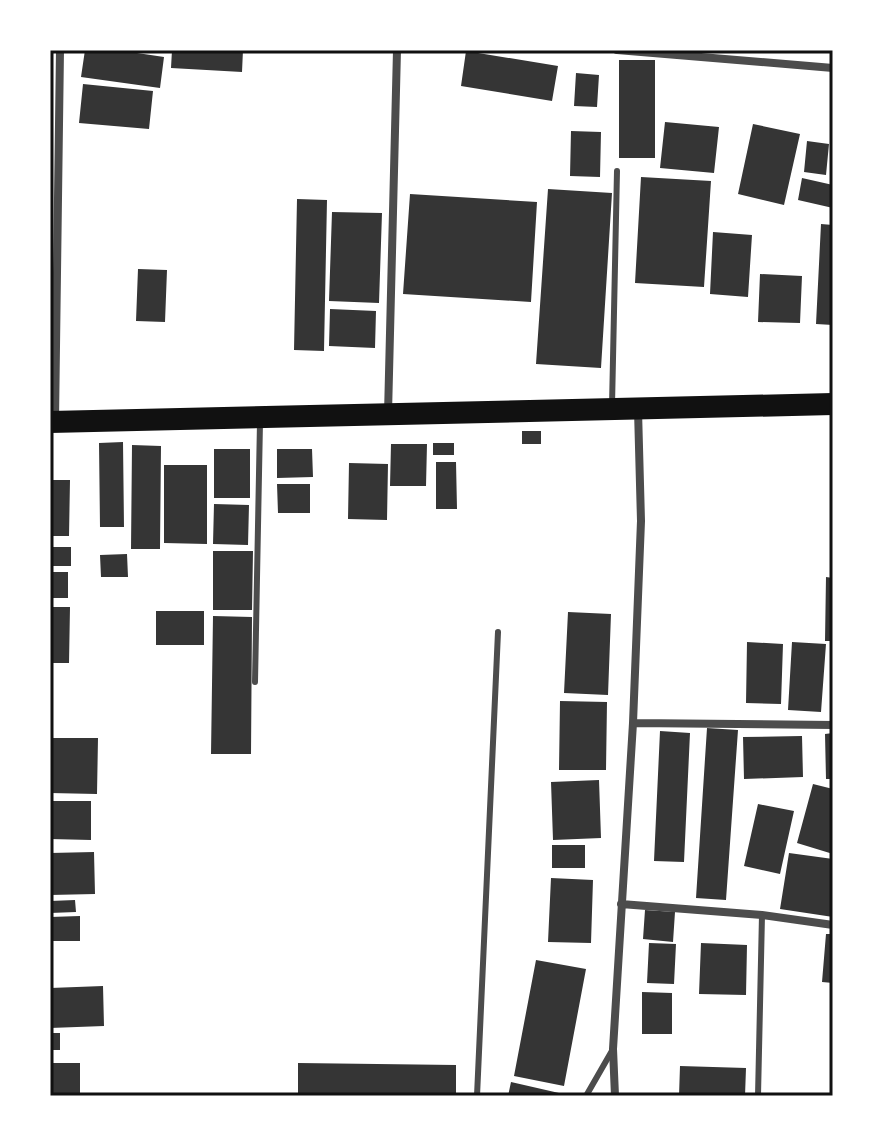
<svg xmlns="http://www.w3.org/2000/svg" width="883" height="1146" viewBox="0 0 883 1146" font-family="'Exo 2',sans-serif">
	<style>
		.building { fill: #353535 }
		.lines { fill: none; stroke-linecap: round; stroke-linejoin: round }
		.service { stroke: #4c4c4c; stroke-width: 6 }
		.minor { stroke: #4c4c4c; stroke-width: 8 }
		.trunk { stroke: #111; stroke-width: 22 }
		.neatline { fill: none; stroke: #111; stroke-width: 3 }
	</style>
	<rect width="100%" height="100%" fill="#fff"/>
	<path class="building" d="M85 50H117L164 57 160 88 81 77Z
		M172 50H243L242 72 171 68Z
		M466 51 558 66 552 101 461 86Z
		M619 60H655V158H619Z
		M576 73 599 75 597 107 574 106Z
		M83 84 153 91 149 129 79 123Z
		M665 122 719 127 714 173 660 168Z
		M753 124 800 134 784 205 738 194Z
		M571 131 601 132 600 177 570 176Z
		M807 141 829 144 826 175 804 172Z
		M641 177 711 181 704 287 635 283Z
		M802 178 833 185V208L798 200Z
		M548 189 612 193 601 368 536 364Z
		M410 194 537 202 531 302 403 294Z
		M297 199 327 200 324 351 294 350Z
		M332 212 382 213 379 303 329 301Z
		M821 224 833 225V325L816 324Z
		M713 232 752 235 748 297 710 294Z
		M138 269 167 270 165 322 136 321Z
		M760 274 802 276 800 323 758 322Z
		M330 309 376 311 375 348 329 346Z
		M522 431H541V444H522Z
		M123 442 124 527H100L99 443Z
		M433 443H454V455H433Z
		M391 444H427L426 486H390Z
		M132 445 161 446 160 549H131Z
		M214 449H250V498H214Z
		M277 449H312L313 477 277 478Z
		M436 462H456L457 509H436Z
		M349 463 388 464 387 520 348 519Z
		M164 465H207V544L164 543Z
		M50 480H70L69 536H50Z
		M277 484H310V513H278Z
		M214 504 249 505 248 545 213 544Z
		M50 547H71V566H50Z
		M213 551H253L252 610H213Z
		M127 554 128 577H101L100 555Z
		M50 572H68V598H50Z
		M826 577 833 578V641H825Z
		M50 607H70L69 663H50Z
		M156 611H204V645H156Z
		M568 612 611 614 608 695 564 693Z
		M213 616 252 617 251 754H211Z
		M747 642 783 644 781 704 746 703Z
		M792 642 826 644 821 712 788 710Z
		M560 701 607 702 606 770H559Z
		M707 728 738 730 726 900 696 898Z
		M660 731 690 733 684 862 654 861Z
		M833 733V779H826L825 734Z
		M802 736 803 777 744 779 743 737Z
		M50 738H98L97 794 50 793Z
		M599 780 601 838 553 840 551 782Z
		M813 784 833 789V854L797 843Z
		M50 801H91V840L50 839Z
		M758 804 794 811 780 874 744 866Z
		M552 845H585V868H552Z
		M94 852 95 894 50 895V853Z
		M789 853 833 859V917L780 909Z
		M551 878 593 880 591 943 548 942Z
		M75 900 76 912 50 913V901Z
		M645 910 675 912 673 942 643 939Z
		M80 916V941H50V917Z
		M826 934H833V983L822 982Z
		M649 943 676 944 674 984 647 983Z
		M701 943 747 945 746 995 699 994Z
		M536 960 586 969 564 1086 514 1076Z
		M103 986 104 1026 50 1028V988Z
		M642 992 672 993V1034H642Z
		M50 1033H60V1050H50Z
		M50 1063H80V1096H50Z
		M298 1063 456 1065V1096H298Z
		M680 1066 746 1068 745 1096H679Z
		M511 1082 559 1093 558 1096H508Z"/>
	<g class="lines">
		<path class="service" d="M612 406 617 171
			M255 682 260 422
			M477 1096 498 632
			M586 1096 613 1049
			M758 1096 762 915"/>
		<path class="minor" d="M617 50 833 68
			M388 414 397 50
			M55 421 60 50
			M633 723 833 725
			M621 904 762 915 833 925
			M615 1096 613 1049 633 723 641 521 638 410"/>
		<path class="trunk" d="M50 422 833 404"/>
	</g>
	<rect width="883" height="1146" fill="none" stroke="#ffffff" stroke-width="104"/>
	<rect x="52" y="52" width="779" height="1042" class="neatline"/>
</svg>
